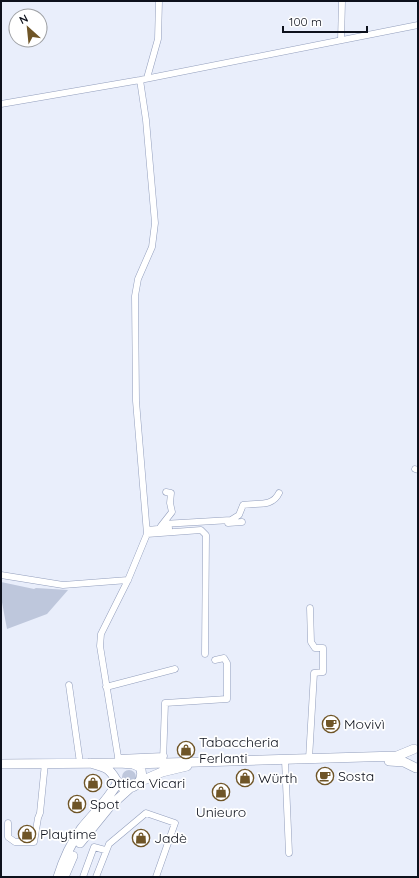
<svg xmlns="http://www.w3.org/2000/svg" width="419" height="878" viewBox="0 0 419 878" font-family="Quicksand,sans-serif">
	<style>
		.green { fill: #bec7dc }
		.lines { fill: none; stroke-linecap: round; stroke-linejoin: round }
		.street-casing { stroke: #929ebc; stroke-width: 7 }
		.secondary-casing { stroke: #929ebc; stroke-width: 10 }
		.street { stroke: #fff; stroke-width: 6 }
		.secondary { stroke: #fff; stroke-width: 9 }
		.labels { text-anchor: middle; stroke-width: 3.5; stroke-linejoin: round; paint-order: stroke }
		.poi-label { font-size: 14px; fill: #0d111c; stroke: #fff; text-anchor: start }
	</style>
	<rect width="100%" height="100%" fill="#e9eefb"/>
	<path class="green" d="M1 582 34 589 36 588 68 590 47 614 7 629 1 597Z
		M122 777a7 7 0 1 1 14 0a7 7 0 1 1-14 0Z"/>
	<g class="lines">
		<defs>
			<path id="street" d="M341 40 342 1
				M147 78 158 39 159 1
				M1 104 140 80 418 25
				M415 469 418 470
				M228 523 242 522
				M163 524 231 520 239 515 243 505C256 502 272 508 279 493
				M161 526 172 512 170 503 171 493 166 492
				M147 530 169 528
				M147 534 201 530 206 535 205 654
				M1 575 63 585 128 580
				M69 685 80 763
				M106 687 175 669
				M118 758 164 756
				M309 759 314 673 323 672V648H315L311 642 310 608
				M285 760 289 853
				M163 762 165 703 227 699V663L224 658 215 660
				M119 763 100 646 101 634 128 580 147 534 136 401 135 296 138 279 152 247 155 223 146 120 140 80
				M8 823V837L15 842H34L38 818 40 813 45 763
				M83 877 94 847 105 850
				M96 877 109 844 146 813 175 823 156 877"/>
			<path id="secondary" d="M389 761 404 762 416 768
				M1 764 119 763 133 764 140 767C146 780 133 793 120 786 109 769 112 769 90 763
				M133 764 397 756 414 749
				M139 782 162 772 187 766
				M80 843 110 806 130 788
				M58 877C63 861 71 843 81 829 94 813 108 800 118 782
				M64 877 73 856"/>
		</defs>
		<use href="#street" class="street-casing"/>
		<use href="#secondary" class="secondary-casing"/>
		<use href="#street" class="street"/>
		<use href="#secondary" class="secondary"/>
	</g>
	<defs>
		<symbol id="cafe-ring" viewBox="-11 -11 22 22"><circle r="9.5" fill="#fff" stroke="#6f5527" stroke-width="1.5"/><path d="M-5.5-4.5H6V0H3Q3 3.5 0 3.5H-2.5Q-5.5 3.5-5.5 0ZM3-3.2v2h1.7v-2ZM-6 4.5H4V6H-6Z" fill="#6f5527"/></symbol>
		<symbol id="shop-ring" viewBox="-11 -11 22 22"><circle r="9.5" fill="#fff" stroke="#6f5527" stroke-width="1.5"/><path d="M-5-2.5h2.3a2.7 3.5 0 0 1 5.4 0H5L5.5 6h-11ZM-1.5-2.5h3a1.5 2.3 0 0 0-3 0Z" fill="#6f5527"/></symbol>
	</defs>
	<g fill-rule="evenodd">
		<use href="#cafe-ring" x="321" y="714" width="20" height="20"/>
		<use href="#shop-ring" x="176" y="740" width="20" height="20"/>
		<use href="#cafe-ring" x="315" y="766" width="20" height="20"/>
		<use href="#shop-ring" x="235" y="768" width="20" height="20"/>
		<use href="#shop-ring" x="83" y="773" width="20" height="20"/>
		<use href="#shop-ring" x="211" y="782" width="20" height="20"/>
		<use href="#shop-ring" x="67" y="794" width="20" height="20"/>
		<use href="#shop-ring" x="17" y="824" width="20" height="20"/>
		<use href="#shop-ring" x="131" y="828" width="20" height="20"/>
	</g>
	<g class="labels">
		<g class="poi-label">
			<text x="344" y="729">Movivì</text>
			<text x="199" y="747">Tabaccheria<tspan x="199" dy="16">Ferlanti</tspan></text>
			<text x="338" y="781">Sosta</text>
			<text x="258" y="783">Würth</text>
			<text x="106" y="788">Ottica Vicari</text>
			<text x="90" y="809">Spot</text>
			<text x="221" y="817" text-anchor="middle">Unieuro</text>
			<text x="40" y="839">Playtime</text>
			<text x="154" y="843">Jadè</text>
		</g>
	</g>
	<rect width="419" height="878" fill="none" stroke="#0d111c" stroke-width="4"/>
	<g transform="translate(28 28) rotate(333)"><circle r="19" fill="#ffffff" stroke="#9ea0a4"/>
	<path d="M0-3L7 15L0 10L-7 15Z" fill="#6f5527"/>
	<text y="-6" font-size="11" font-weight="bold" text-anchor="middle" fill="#0d111c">N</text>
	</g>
	<path d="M283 26v6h84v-6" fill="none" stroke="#0d111c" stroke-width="2"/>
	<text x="289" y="26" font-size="12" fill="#0d111c" stroke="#ffffff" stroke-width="3" paint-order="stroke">100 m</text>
</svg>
